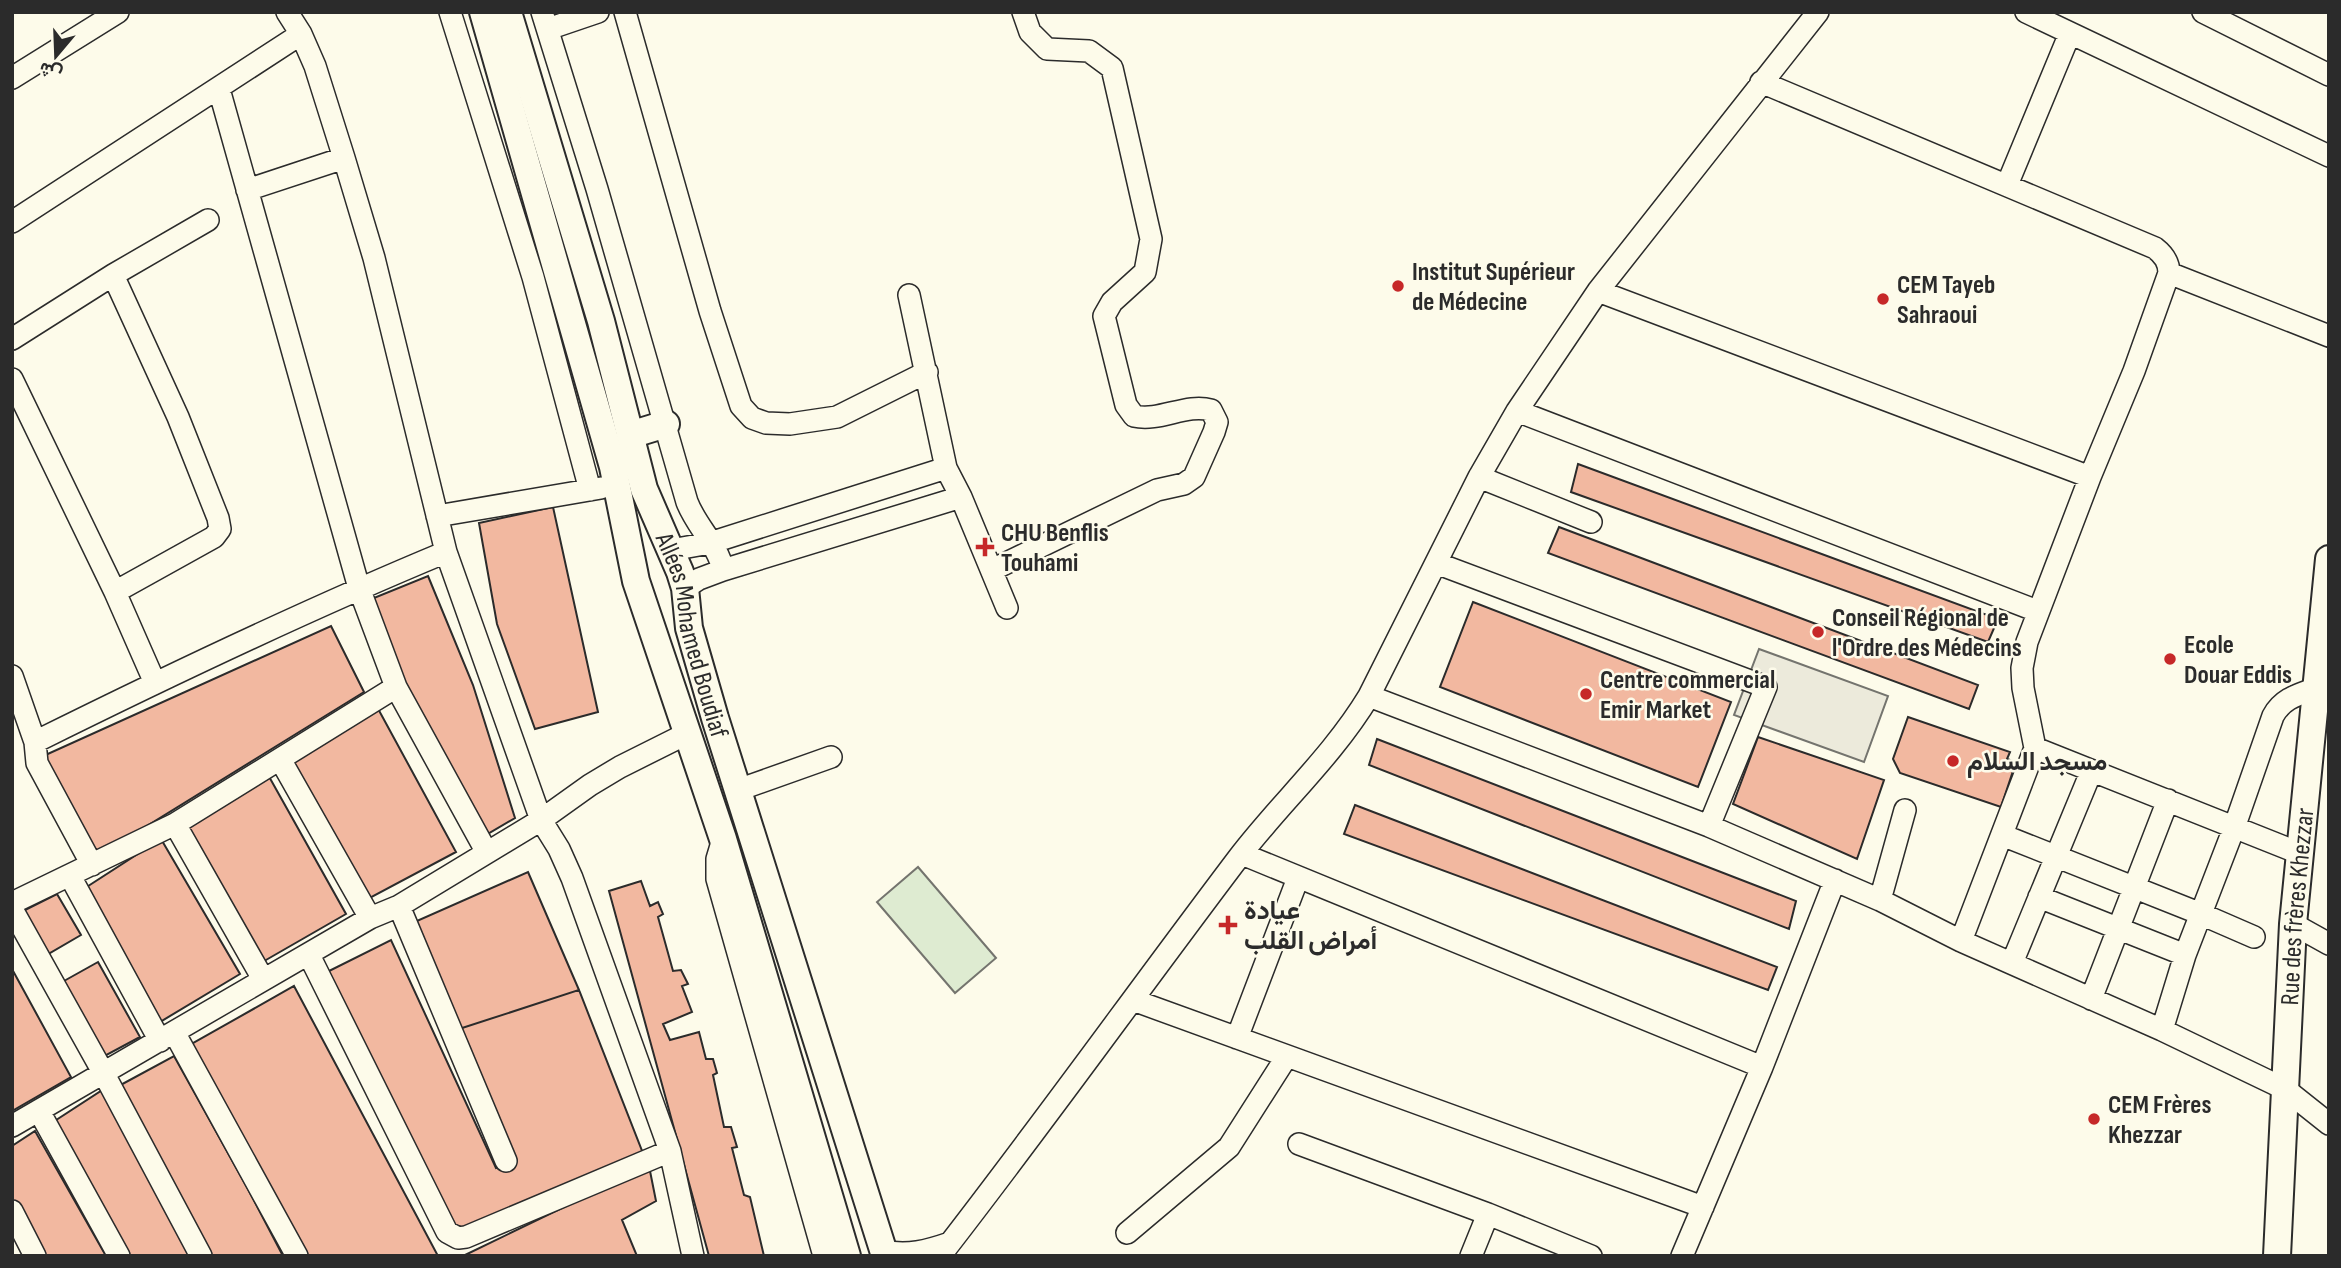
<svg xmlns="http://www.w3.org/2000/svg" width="2341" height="1268" viewBox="0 0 2341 1268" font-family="'Sofia Sans Condensed',Vazirmatn,sans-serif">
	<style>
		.green { fill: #deebd1; stroke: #74746e; stroke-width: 2 }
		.parking { fill: #eceadb; stroke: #74746e; stroke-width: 2 }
		.building { fill: #f2b8a0; stroke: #2b2b2b; stroke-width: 2 }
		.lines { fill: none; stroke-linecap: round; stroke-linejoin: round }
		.minor-casing { stroke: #2b2b2b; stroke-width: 24 }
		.major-casing { stroke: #2b2b2b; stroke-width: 30 }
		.minor { stroke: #fdfbea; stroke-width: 21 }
		.major { stroke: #fdfbea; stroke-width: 26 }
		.poi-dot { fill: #c62828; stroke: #fdfbea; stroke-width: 2.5 }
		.labels { text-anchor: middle; stroke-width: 5; stroke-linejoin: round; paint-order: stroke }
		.poi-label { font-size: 26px; font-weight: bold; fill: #2b2b2b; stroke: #fdfbea; text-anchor: start }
		.street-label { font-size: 26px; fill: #2b2b2b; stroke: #fdfbea }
	</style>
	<rect width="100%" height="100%" fill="#fdfbea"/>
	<path class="green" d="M918 867 996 958 955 993 877 902Z"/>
	<path class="parking" d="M1759 649 1888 696 1864 762 1734 715Z"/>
	<path class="building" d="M1578 464 1998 619 1988 642 1571 492Z
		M553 507 598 712 535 729 497 624 479 523Z
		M1559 527 1978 685 1969 709 1548 553Z
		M428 576 473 685 515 818 479 839 364 602Z
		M1473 602 1731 702 1698 787 1440 687Z
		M331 626 364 692 95 858 41 757Z
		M376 705 456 852 366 900 287 762Z
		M1908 717 2010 752 2007 759 2016 762 2001 807 1900 773 1893 759Z
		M1758 737 1884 780 1857 859 1733 804Z
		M1377 739 1796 901 1789 929 1369 765Z
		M267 773 346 914 259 964 182 825Z
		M1355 805 1777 967 1768 990 1344 834Z
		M161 839 240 974 155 1025 82 890Z
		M528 872 579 990 646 1161 458 1238 325 973 391 940 496 1168 513 1164 410 924Z
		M528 872 579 990 456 1030 410 924Z
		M641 881 650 906 658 902 663 914 658 917 673 971 681 970 688 984 682 986 692 1012 663 1024 670 1040 699 1032 706 1059H713L717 1073 713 1075 724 1127H731L737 1147 732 1148 744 1195 750 1197 764 1256H709L609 891Z
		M57 894 81 935 43 957 19 913Z
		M98 962 140 1037 99 1059 55 986Z
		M12 969 71 1077 12 1111Z
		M294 986 438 1256H302L188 1046Z
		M174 1056 248 1189 283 1256H203L115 1088Z
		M107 1087 197 1256H122L50 1124Z
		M35 1131 106 1256H38L12 1205V1146Z
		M649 1166 656 1201 622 1220 637 1256H463Z"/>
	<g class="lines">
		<defs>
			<path id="minor" d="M287 12 301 34 315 66 344 158 374 258 446 552 541 820 559 849 572 878 670 1151 693 1256
				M450 12 533 277 590 490
				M542 12 597 189 687 502C696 526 718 545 723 570
				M625 12 710 311 741 406 752 418 766 423 790 424 837 417 927 372
				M2026 12 2329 156
				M2203 12 2329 75
				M548 29 598 12
				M12 78 118 12
				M1761 82 2155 248C2164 255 2169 262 2169 273L2134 371 2090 477 2027 642 2022 668 2023 688 2035 748 2299 853
				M219 89 359 588 396 687 486 851
				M2007 185 2070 33
				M247 190 344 158
				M12 222 301 34
				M2169 273 2329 336
				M113 275 178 417 218 518 220 529 214 537 115 592
				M1598 291 2090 477
				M909 295 946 468 961 497 1007 608
				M12 339 113 275 208 220
				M12 379 115 592 155 683
				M1517 411 2037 611
				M1479 477 1591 522
				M437 516 601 488
				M671 550 710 543 946 468
				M1436 563 1766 687 1709 826
				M992 570 1157 490 1184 484 1194 477 1214 432 1217 422 1211 410C1186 403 1160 422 1134 416L1126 405 1104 316 1112 302 1145 272 1151 239 1112 68 1089 51 1047 49 1030 32 1023 12
				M685 588 699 579 723 570 961 497
				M12 676 35 742C170 675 306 610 446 552
				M1369 696 1709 826 1880 900 1961 941 2162 1030 2285 1089 2329 1124
				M35 742 37 763 92 865
				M280 759 370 918
				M738 790 831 757
				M175 824 263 979
				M2002 835 2201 914 2254 937
				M723 839 717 859V879L824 1256
				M1242 854 1762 1067
				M70 876 160 1041
				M2039 897 2185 955
				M1880 900 1905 810
				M12 903 175 824 396 687
				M399 906 506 1161
				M12 909 104 1074 201 1256
				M2293 924 2329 944
				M1961 941 2035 748
				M309 955 447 1232 458 1238 466 1237 670 1151
				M2012 963 2091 772
				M2091 999 2168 800
				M1133 1000 1703 1207
				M2162 1030 2185 955 2234 828 2273 716C2282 699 2297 695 2314 689L2329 698
				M174 1032 297 1256
				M1237 1038 1298 878
				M39 1111 119 1256
				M12 1126 370 918 399 906 541 820 590 785 620 767 688 733
				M1299 1144 1488 1214 1591 1256
				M12 1211 35 1256
				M1127 1233 1229 1147 1287 1056
				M883 1251C908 1256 927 1251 950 1243
				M940 1256C1042 1125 1139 989 1239 857 1282 801 1332 757 1369 696L1479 477 1517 411 1598 291 1818 12
				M1471 1256 1488 1214
				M1682 1256 1762 1067 1835 880"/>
			<g id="major">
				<path d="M483 12 613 467 636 581 723 839 847 1256"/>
				<path id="s1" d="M508 12 601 321 644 489 680 572 685 588 689 628 715 718 885 1256"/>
				<path d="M630 435 666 424"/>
				<path id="s2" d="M2277 1256 2293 924 2329 559"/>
			</g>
		</defs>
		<use href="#minor" class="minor-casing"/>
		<use href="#major" class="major-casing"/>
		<use href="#minor" class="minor"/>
		<use href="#major" class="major"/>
	</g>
	<g class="poi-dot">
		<circle cx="1398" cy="286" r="7"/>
		<circle cx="1883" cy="299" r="7"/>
		<path d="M981.5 536.5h7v7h7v7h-7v7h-7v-7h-7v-7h7z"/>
		<circle cx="1818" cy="632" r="7"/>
		<circle cx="2170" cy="659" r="7"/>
		<circle cx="1586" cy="694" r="7"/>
		<circle cx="1953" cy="761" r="7"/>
		<path d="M1224.5 914.5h7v7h7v7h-7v7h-7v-7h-7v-7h7z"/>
		<circle cx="2094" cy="1119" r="7"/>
	</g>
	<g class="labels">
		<g class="poi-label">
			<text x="1412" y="280">Institut Supérieur<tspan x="1412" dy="30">de Médecine</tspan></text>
			<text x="1897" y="293">CEM Tayeb<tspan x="1897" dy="30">Sahraoui</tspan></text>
			<text x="1001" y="541">CHU Benflis<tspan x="1001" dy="30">Touhami</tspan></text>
			<text x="1832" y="626">Conseil Régional de<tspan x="1832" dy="30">l'Ordre des Médecins</tspan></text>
			<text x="2184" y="653">Ecole<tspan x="2184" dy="30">Douar Eddis</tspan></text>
			<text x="1600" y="688">Centre commercial<tspan x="1600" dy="30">Emir Market</tspan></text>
			<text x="1967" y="770">مسجد السلام</text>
			<text x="1244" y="919">عيادة<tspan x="1244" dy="30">أمراض القلب</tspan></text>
			<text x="2108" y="1113">CEM Frères<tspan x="2108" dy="30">Khezzar</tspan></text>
		</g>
		<g class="street-label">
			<text dy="9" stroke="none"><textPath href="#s1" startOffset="651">Allées Mohamed Boudiaf</textPath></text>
			<text dy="9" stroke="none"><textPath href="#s2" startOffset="350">Rue des frères Khezzar</textPath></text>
		</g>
	</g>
	<rect width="2341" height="1268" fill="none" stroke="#2b2b2b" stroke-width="28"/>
	<g transform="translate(56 56) rotate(199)" stroke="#fdfbea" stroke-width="5" paint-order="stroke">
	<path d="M0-5L12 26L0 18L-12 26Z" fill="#2b2b2b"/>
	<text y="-10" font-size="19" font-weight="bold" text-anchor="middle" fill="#2b2b2b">ش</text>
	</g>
</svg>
